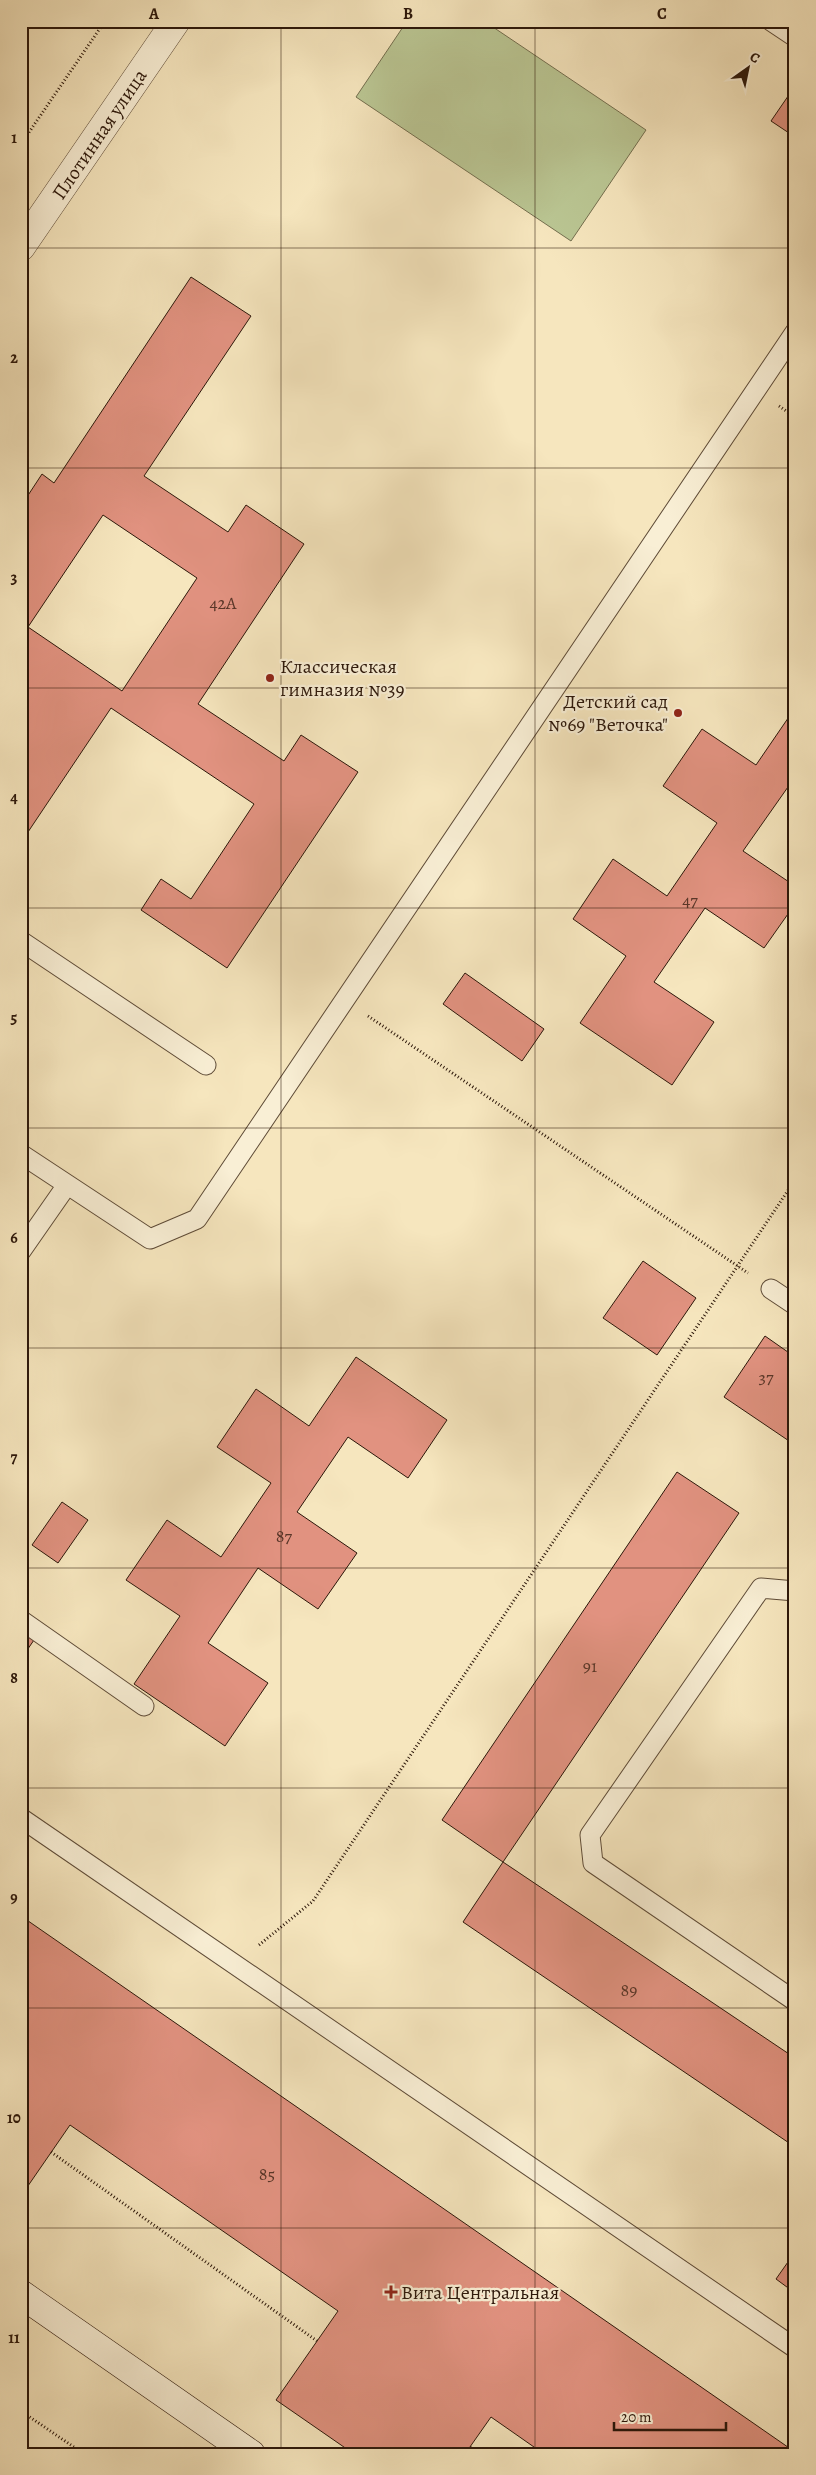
<svg xmlns="http://www.w3.org/2000/svg" width="816" height="2475" viewBox="0 0 816 2475" font-family="Alegreya,serif">
	<style>
		.green { fill: #bac693; stroke: #736e4e }
		.building { fill: #e19280; stroke: #2c170a; fill-rule: evenodd }
		.lines { fill: none; stroke-linecap: round; stroke-linejoin: round }
		.service-casing { stroke: #5e4b37; stroke-width: 21 }
		.tertiary-casing { stroke: #5e4b37; stroke-width: 29 }
		.secondary-casing { stroke: #2c170a; stroke-width: 29 }
		.path { stroke: #2c170a; stroke-width: 3; stroke-dasharray: 1 2.5; stroke-linecap: butt }
		.service { stroke: #f9efd5; stroke-width: 19 }
		.tertiary { stroke: #f9efd5; stroke-width: 28 }
		.secondary { stroke: #f9efd5; stroke-width: 28 }
		.grid { fill: none; stroke: #2c170a; stroke-width: 1; stroke-opacity: 0.55 }
		.poi-dot { fill: #8f2418; stroke: #f9efd5; stroke-width: 2 }
		.labels { text-anchor: middle; stroke-width: 4.5; stroke-linejoin: round; paint-order: stroke }
		.number-label { font-size: 18px; fill: #593628 }
		.street-label { font-size: 20px; fill: #2c170a; stroke: #f9efd5 }
		.poi-label { font-size: 20px; fill: #2c170a; stroke: #f9efd5; text-anchor: start }
		.neatline { fill: none; stroke: #2c170a; stroke-width: 2 }
		.grid-label { font-size: 16px; text-anchor: middle; font-weight: bold; fill: #2c170a }
	</style>
	<rect width="100%" height="100%" fill="#f6e6be"/>
	<filter id="stains"><feTurbulence type="fractalNoise" baseFrequency=".004" numOctaves="4"/><feColorMatrix values="0 0 0 0 .2 0 0 0 0 .09 0 0 0 0 .02 0 0 0 .5 -.17"/></filter>
	<radialGradient id="worn" r=".72"><stop offset=".6" stop-color="#630" stop-opacity="0"/><stop offset="1" stop-color="#630" stop-opacity=".3"/></radialGradient>
	<path class="green" d="M407 21H484L646 130 571 241 356 97Z"/>
	<path class="building" d="M795 86V137L771 121Z
		M191 277 251 316 144 476 228 532 246 505 304 544 198 704 284 761 301 735 358 772 227 968 141 910 161 879 191 899 254 804 111 708 28 832 21 828V506L42 474 54 483ZM103 515 197 578 122 691 28 627Z
		M795 708V777L743 851 795 886V904L764 948 705 908 654 982 714 1022 672 1085 580 1023 626 956 573 919 613 859 667 896 717 823 663 786 702 729 756 765Z
		M465 973 544 1029 522 1061 443 1004Z
		M643 1261 696 1298 657 1355 603 1318Z
		M765 1336 795 1357V1445L724 1397Z
		M356 1357 447 1420 408 1478 348 1437 297 1512 357 1553 318 1609 258 1568 208 1643 268 1683 225 1746 134 1684 180 1616 126 1580 167 1520 221 1557 271 1483 217 1447 256 1389 309 1426Z
		M677 1472 739 1513 503 1862 442 1820Z
		M62 1502 88 1520 58 1563 32 1545Z
		M21 1631 34 1640 21 1659Z
		M503 1862 795 2058V2147L463 1922Z
		M21 1916 795 2452V2454H544L491 2417 465 2454H354L276 2400 338 2311 70 2125 21 2196Z
		M795 2252V2293L776 2279Z"/>
	<g class="lines">
		<defs>
			<path id="service" d="M771 21 795 37
				M21 941 206 1065
				M21 1154 150 1239 197 1219 795 332
				M21 1251 67 1185
				M771 1289 795 1305
				M795 1591 761 1588 590 1835 593 1863 795 2001
				M21 1620 144 1706
				M21 1818 795 2348"/>
			<path id="tertiary" d="M21 247 176 21"/>
			<path id="secondary" d="M21 2294 251 2454"/>
		</defs>
		<use href="#service" class="service-casing"/>
		<use href="#tertiary" class="tertiary-casing"/>
		<use href="#secondary" class="secondary-casing"/>
		<path class="path" d="M21 144 105 21
			M779 406 795 417
			M368 1016 748 1273
			M259 1945 313 1901 795 1180
			M51 2152 317 2341
			M21 2411 84 2454
			M470 2447 481 2454"/>
		<use href="#service" class="service"/>
		<use href="#tertiary" class="tertiary"/>
		<use href="#secondary" class="secondary"/>
	</g>
	<path class="grid" d="M281 21V2454M535 21V2454M21 248H795M21 468H795M21 688H795M21 908H795M21 1128H795M21 1348H795M21 1568H795M21 1788H795M21 2008H795M21 2228H795"/>
	<g class="poi-dot">
		<circle cx="270" cy="678" r="5"/>
		<circle cx="678" cy="713" r="5"/>
		<path d="M388.5 2284.5h5v5h5v5h-5v5h-5v-5h-5v-5h5z"/>
	</g>
	<g class="labels">
		<g class="number-label">
			<text x="223" y="609">42А</text>
			<text x="690" y="906">47</text>
			<text x="766" y="1383">37</text>
			<text x="284" y="1542">87</text>
			<text x="590" y="1672">91</text>
			<text x="629" y="1996">89</text>
			<text x="267" y="2180">85</text>
		</g>
		<g class="street-label">
			<text transform="translate(99 134) rotate(-56)" y="7">Плотинная улица</text>
		</g>
		<g class="poi-label">
			<text x="280" y="673">Классическая<tspan x="280" dy="23">гимназия №39</tspan></text>
			<text x="668" y="708" text-anchor="end">Детский сад<tspan x="668" dy="23">№69 "Веточка"</tspan></text>
			<text x="401" y="2299">Вита Центральная</text>
		</g>
	</g>
	<rect width="816" height="2475" fill="none" stroke="#f6e6be" stroke-width="55"/>
	<g transform="translate(748 68) rotate(33)" stroke="#f9efd5" stroke-width="4" paint-order="stroke">
	<path d="M0-4L9 19L0 12L-9 19Z" fill="#2c170a"/>
	<text y="-8" font-size="14" font-weight="bold" text-anchor="middle" fill="#2c170a">С</text>
	</g>
	<path d="M614 2422v8h112v-8" fill="none" stroke="#2c170a" stroke-width="2.5"/>
	<text x="621" y="2422" font-size="15" fill="#2c170a" stroke="#f9efd5" stroke-width="4" paint-order="stroke">20 m</text>
	<rect x="28" y="28" width="760" height="2420" class="neatline"/>
	<g class="grid-label">
		<text x="154" y="19">A</text>
		<text x="408" y="19">B</text>
		<text x="662" y="19">C</text>
		<text x="14" y="143">1</text>
		<text x="14" y="363">2</text>
		<text x="14" y="583">3</text>
		<text x="14" y="803">4</text>
		<text x="14" y="1023">5</text>
		<text x="14" y="1243">6</text>
		<text x="14" y="1463">7</text>
		<text x="14" y="1683">8</text>
		<text x="14" y="1903">9</text>
		<text x="14" y="2123">10</text>
		<text x="14" y="2343">11</text>
	</g>
	<rect width="100%" height="100%" filter="url(#stains)"/>
	<rect width="100%" height="100%" fill="url(#worn)"/>
</svg>
